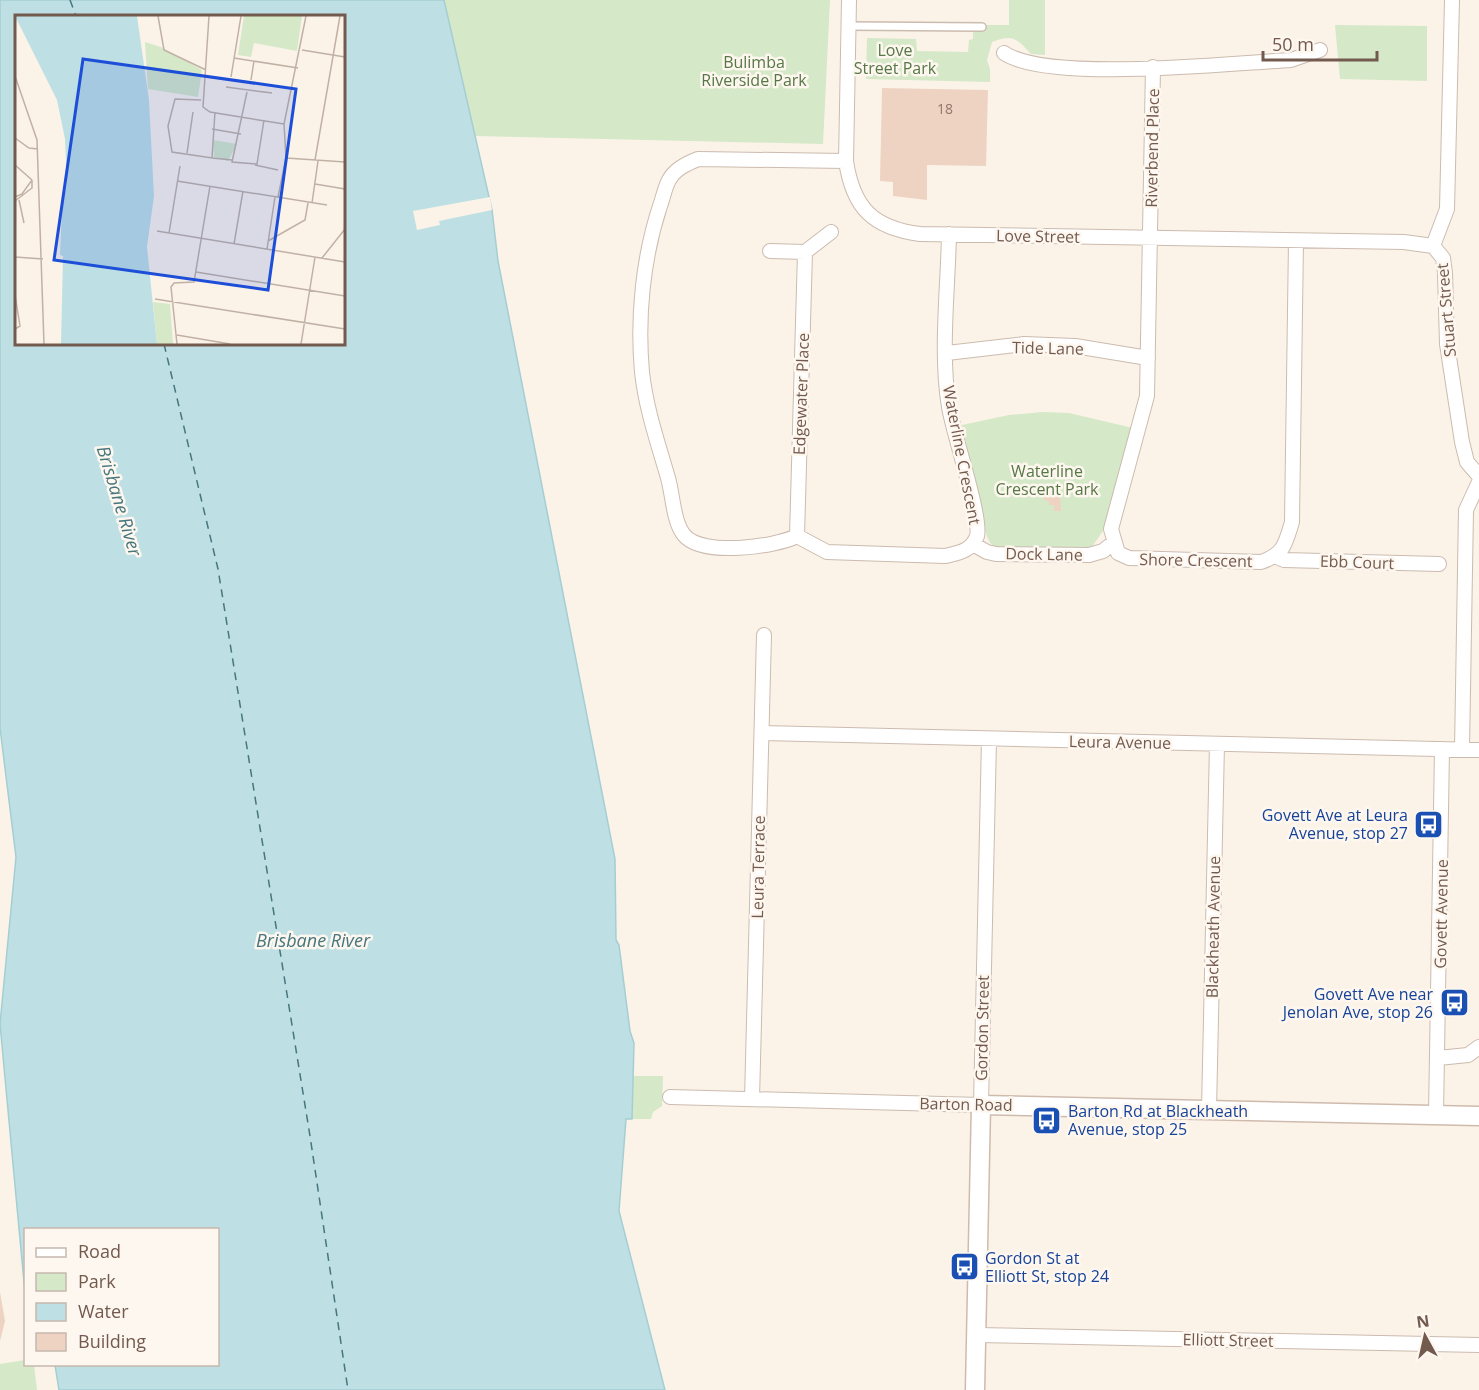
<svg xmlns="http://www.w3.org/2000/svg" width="1479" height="1390" viewBox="0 0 1479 1390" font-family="'Open Sans',sans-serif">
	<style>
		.green { fill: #d5e8c7 }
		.water { fill: #bedfe3; stroke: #a5ced4; stroke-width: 1.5; fill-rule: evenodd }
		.pier { fill: #fbf3e8 }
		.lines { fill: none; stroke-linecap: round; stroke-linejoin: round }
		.ferry { stroke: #46767e; stroke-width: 1.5; stroke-dasharray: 8 6; stroke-linecap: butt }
		.building { fill: #eed3c2 }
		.lane-casing { stroke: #ccbbaf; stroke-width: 10 }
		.street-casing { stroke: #ccbbaf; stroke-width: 16 }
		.secondary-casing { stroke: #cfbbad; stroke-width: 21 }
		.lane { stroke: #fff; stroke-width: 7 }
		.street { stroke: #fff; stroke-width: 14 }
		.secondary { stroke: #fff; stroke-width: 18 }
		.labels { text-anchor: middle; stroke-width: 5; stroke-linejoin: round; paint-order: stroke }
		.number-label { font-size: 14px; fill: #92786b }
		.park-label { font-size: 16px; fill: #567847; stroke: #fef7ef }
		.street-label { font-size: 16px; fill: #735a4e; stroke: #fef7ef }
		.transit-label { font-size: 16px; fill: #164399; stroke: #fef7ef; text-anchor: end }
		.water-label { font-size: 18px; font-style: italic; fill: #46767e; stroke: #fef7ef }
		.inset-river { fill: none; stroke: #bedfe3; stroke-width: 3 }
		.inset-road { fill: none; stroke: #c1b1a5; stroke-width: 1.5 }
		.view { fill: #1d4ed8; fill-opacity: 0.15; stroke: #1d4ed8; stroke-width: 3 }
		.inset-edge { fill: none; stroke: #735a4e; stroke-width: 3 }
	</style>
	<rect width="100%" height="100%" fill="#fbf3e8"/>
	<path class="green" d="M444 0H830L823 144 473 136Z
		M1009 0H1045V55L1031 54C1016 38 1013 34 992 42L987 60 990 69V82L866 79 867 38 916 39 917 51 968 52 969 40 973 39V25H1009Z
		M1335 25 1427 26V81L1340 79Z
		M1043 412 1069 413 1133 428 1103 531 1089 551 994 549 987 537 962 425 1009 415Z
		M633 1076H663L662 1106 653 1112 651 1119H632Z
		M25 1360 26 1364 34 1365 37 1390H0V1364Z"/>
	<path class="water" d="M0 0H444L492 210 498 261 615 859 616 940 619 945 630 1031 634 1043 632 1119H626L619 1211 665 1390H59L55 1365 218 1364V1230H26L25 1293 0 1024 16 857 0 728ZM16 16H344V344H16Z"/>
	<path class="pier" d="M490 197 492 210 439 221 440 225 417 230 413 211Z"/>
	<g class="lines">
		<path class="ferry" d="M70 0 76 16
			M164 344 218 569 310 1136 348 1390"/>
	</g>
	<path class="building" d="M882 88 988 90 986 166 927 165V200L893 196V182L880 181Z
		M1049 492H1060L1061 511H1054V505H1049V501L1044 500 1045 494 1049 495Z
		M0 1292 5 1321 0 1341Z"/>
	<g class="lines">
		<defs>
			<path id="lane" d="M849 26 982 27"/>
			<path id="street" d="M849 0 846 161C853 208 873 228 920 234L1404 242 1433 246
				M1452 0 1447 209 1433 246 1443 258 1445 273 1447 344 1462 442 1467 462 1479 476
				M1004 53C1048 83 1231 63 1291 60L1320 50
				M1153 67 1147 396 1111 529 1118 553 1129 558 1261 562C1284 554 1285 545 1292 522L1296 241
				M846 161 698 159C686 164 675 169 669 180 665 187 663 198 660 206 643 258 637 317 642 372 646 409 658 443 668 478 673 495 673 521 684 535 702 557 775 547 797 536L827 552 945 556C958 553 972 551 977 536 982 518 953 433 949 407 940 353 948 289 949 234
				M770 251 805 252 831 232
				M947 353 1024 344 1075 346 1148 358
				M797 536 805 252
				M973 544 987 552 996 554 1089 555 1103 551 1113 543
				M1277 557 1284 560 1439 564
				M762 733 1479 750
				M1462 749 1466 510 1479 482
				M1438 1058 1468 1055 1479 1047
				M670 1097 981 1105 989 739
				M752 1099 764 635
				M1209 1110 1217 744
				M1436 1115 1442 749
				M976 1335 1479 1345"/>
			<path id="secondary" d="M975 1390 981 1105 1479 1116"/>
		</defs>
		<use href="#lane" class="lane-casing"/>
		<use href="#street" class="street-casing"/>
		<use href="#secondary" class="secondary-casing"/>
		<use href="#lane" class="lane"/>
		<use href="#street" class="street"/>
		<use href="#secondary" class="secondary"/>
	</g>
	<defs>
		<symbol id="bus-square" viewBox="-11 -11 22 22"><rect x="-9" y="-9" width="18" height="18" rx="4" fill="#1a4fb4" stroke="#fef7ef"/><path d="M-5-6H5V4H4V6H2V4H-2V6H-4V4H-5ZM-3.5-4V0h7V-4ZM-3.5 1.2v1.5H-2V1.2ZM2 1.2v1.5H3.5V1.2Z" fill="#fff"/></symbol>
	</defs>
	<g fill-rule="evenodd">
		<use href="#bus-square" x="1412" y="808" width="33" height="33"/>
		<use href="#bus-square" x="1438" y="986" width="33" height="33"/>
		<use href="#bus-square" x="1030" y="1104" width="33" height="33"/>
		<use href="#bus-square" x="948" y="1250" width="33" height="33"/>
	</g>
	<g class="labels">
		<g class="number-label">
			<text x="945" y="114">18</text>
		</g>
		<g class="park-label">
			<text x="895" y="56">Love<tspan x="895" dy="18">Street Park</tspan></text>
			<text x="754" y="68">Bulimba<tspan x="754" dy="18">Riverside Park</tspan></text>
			<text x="1047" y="477">Waterline<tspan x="1047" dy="18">Crescent Park</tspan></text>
		</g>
		<g class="street-label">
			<text transform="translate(1152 148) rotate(-89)" y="6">Riverbend Place</text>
			<text transform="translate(1038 236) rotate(1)" y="6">Love Street</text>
			<text transform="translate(1446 310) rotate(-95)" y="6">Stuart Street</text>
			<text transform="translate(1048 348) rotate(1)" y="6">Tide Lane</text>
			<text transform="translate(801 394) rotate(-88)" y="6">Edgewater Place</text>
			<text transform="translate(962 455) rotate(79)" y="6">Waterline Crescent</text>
			<text transform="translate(1044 554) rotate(1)" y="6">Dock Lane</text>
			<text transform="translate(1196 560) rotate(1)" y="6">Shore Crescent</text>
			<text transform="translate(1357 562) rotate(2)" y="6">Ebb Court</text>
			<text transform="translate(1120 742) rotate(1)" y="6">Leura Avenue</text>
			<text transform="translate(758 867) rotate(-89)" y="6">Leura Terrace</text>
			<text transform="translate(1441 914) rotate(-89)" y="6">Govett Avenue</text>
			<text transform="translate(1213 927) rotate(-89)" y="6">Blackheath Avenue</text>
			<text transform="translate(982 1028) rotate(-89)" y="6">Gordon Street</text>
			<text transform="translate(966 1104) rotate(1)" y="6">Barton Road</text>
			<text transform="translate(1228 1340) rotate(1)" y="6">Elliott Street</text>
		</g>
		<g class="transit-label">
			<text x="1408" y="821">Govett Ave at Leura<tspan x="1408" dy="18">Avenue, stop 27</tspan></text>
			<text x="1433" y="1000">Govett Ave near<tspan x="1433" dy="18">Jenolan Ave, stop 26</tspan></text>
			<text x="1068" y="1117" text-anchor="start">Barton Rd at Blackheath<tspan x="1068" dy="18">Avenue, stop 25</tspan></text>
			<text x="985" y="1264" text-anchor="start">Gordon St at<tspan x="985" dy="18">Elliott St, stop 24</tspan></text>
		</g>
		<g class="water-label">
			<text transform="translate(119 501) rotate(73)" y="6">Brisbane River</text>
			<text x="313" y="947">Brisbane River</text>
		</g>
	</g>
	<g transform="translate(15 15)">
		<rect width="330" height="330" fill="#fbf3e8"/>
		<path d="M229 1H287L282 36 239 28 236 42 223 40ZM130 27 146 32 187 55 183 82 133 74ZM198 125 222 129 213 146 199 142ZM138 287 155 289 158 329H142Z" fill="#d5e8c7"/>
		<path d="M0 1H122L134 85 139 181 132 232 142 329H46L48 241 45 240 47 192 52 168 50 124 42 85Z" fill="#bedfe3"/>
		<path class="inset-river" d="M74 1 87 131 90 280 115 302 125 322 123 329"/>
		<path class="inset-road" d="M143 1 149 35 191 55M194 1 188 92 195 97 269 109M287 35 330 42M219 43 283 53M0 61 22 125 29 329M216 62 226 1M236 65 239 46M211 72 257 78M232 77 217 147 242 149 249 105M186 85 160 84 153 111 157 137 197 143 200 97M197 114 226 119M0 123 14 133 23 134M172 138 178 97M197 143 217 145M271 143 330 147M300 145 325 1M0 150 17 165M240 150 263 155M162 166 312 190M300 169 330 174M0 182 7 179 17 165M263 182 271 143 269 109 291 1M4 185 9 208M0 186 17 173V165M297 188 303 146M142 216 330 247M154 218 165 151M253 226 290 205 293 188M219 229 228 176M252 234 260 182M0 242 28 244M307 243 330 214M181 257 330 281M0 280 5 311 0 314M140 284 330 314M162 320 215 329M162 329 156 272 159 268 179 267 195 171M286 329 300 242"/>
		<path class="view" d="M68 44 281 74 253 275 39 245Z"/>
		<rect width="330" height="330" class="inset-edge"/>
	</g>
	<rect x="24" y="1228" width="195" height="138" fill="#fef7ef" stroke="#c6b8af" stroke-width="1.5"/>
	<rect x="36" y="1248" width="30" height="9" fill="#ffffff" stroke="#c6b8af" stroke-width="1.5"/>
	<text x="78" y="1258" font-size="18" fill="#735a4e">Road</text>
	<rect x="36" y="1273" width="30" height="18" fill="#d5e8c7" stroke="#c6b8af" stroke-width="1.5"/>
	<text x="78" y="1288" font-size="18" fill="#735a4e">Park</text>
	<rect x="36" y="1303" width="30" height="18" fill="#bedfe3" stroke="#c6b8af" stroke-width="1.5"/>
	<text x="78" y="1318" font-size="18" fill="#735a4e">Water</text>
	<rect x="36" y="1333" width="30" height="18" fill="#eed3c2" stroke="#c6b8af" stroke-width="1.5"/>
	<text x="78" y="1348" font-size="18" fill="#735a4e">Building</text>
	<g transform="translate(1425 1336) rotate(352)" stroke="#fef7ef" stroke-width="4.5" paint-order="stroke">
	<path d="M0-4.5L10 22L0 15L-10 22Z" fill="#735a4e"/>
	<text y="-9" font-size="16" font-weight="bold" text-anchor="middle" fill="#735a4e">N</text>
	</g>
	<path d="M1263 51v9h114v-9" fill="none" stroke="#735a4e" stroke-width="3"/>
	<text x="1272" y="51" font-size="18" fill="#735a4e" stroke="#fef7ef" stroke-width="4.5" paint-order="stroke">50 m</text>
</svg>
